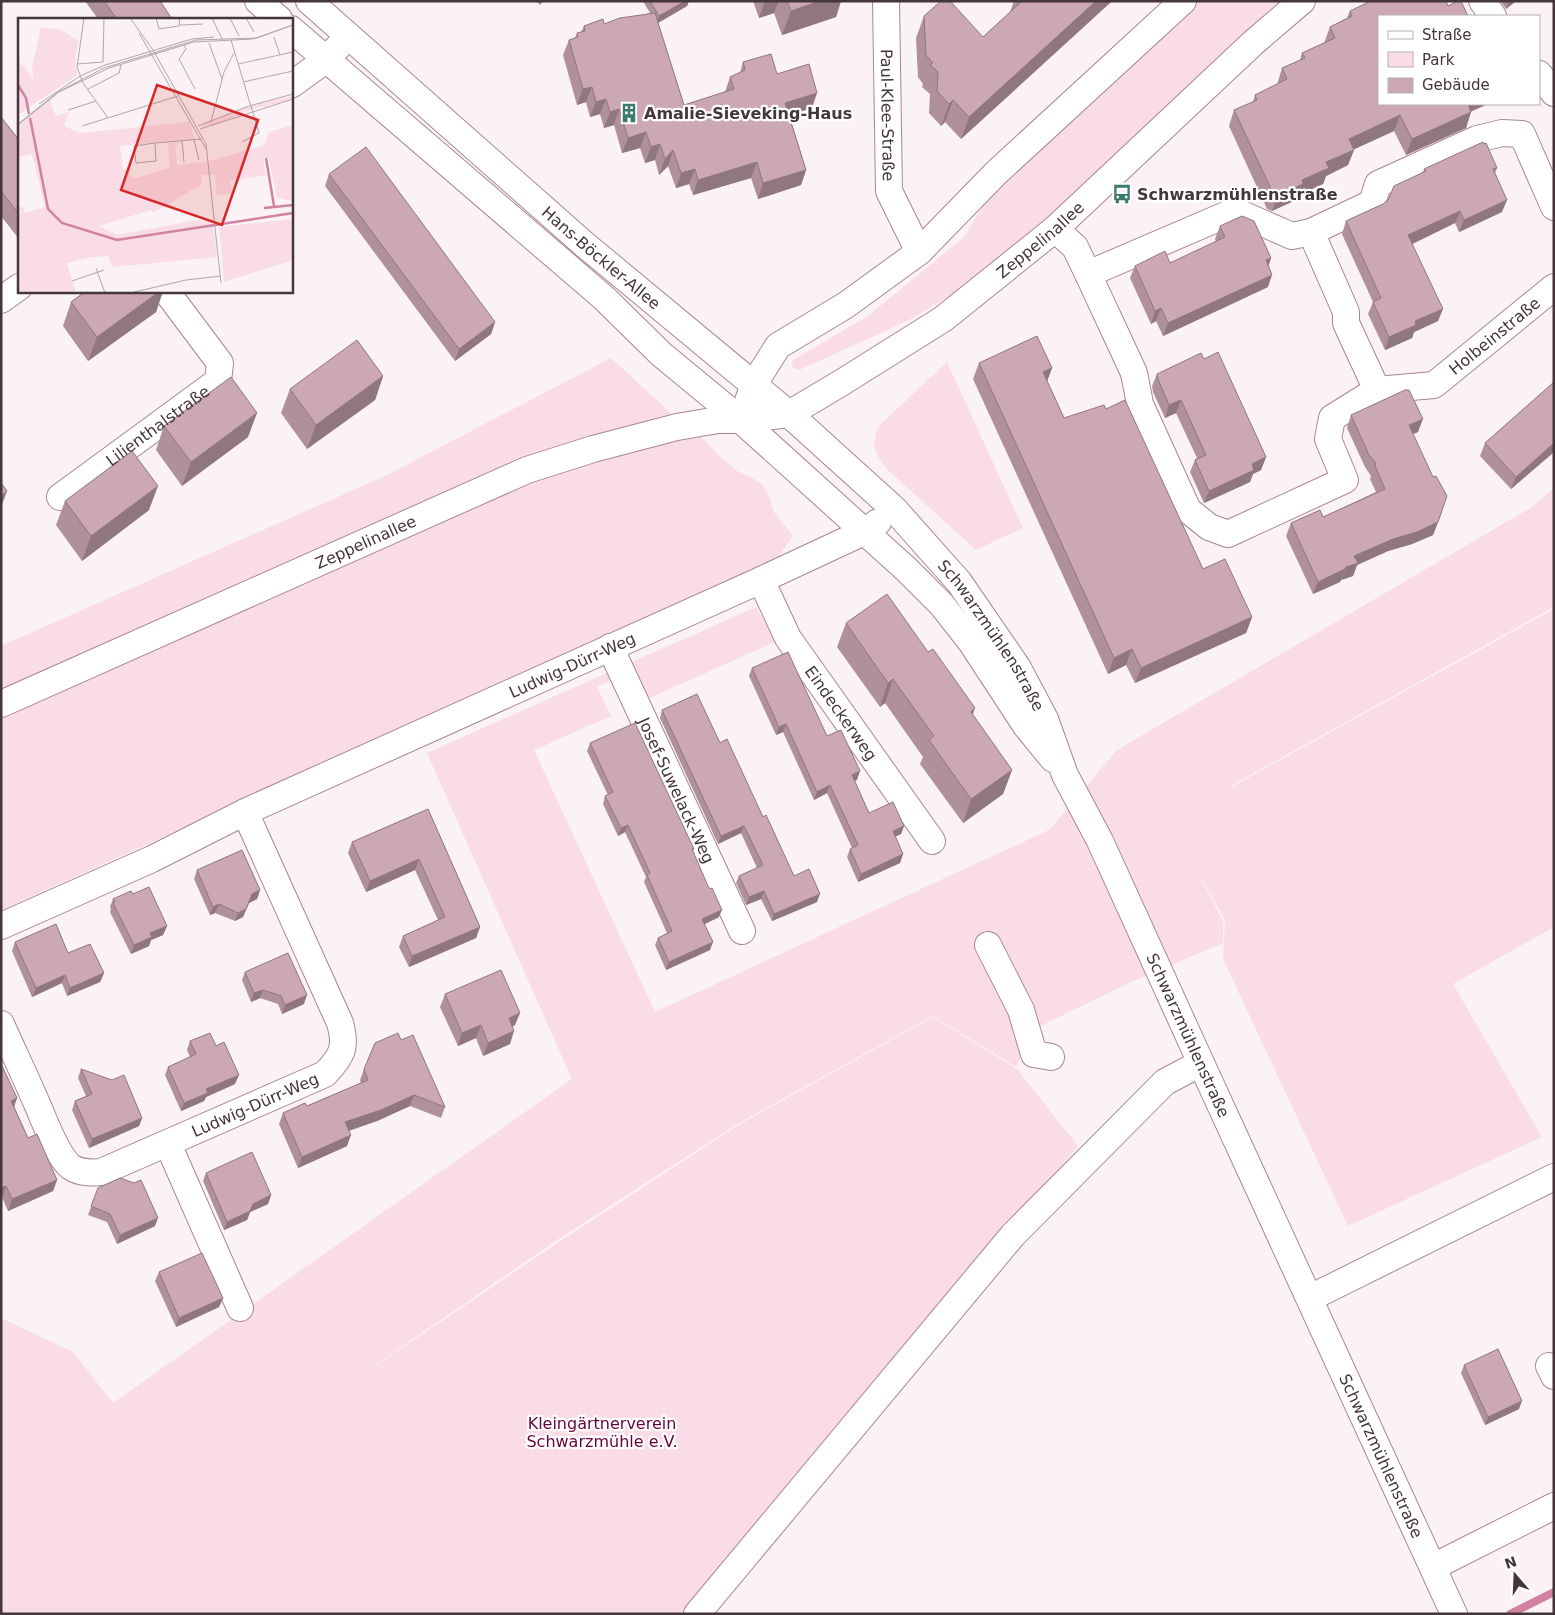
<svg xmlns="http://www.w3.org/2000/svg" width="1555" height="1615" viewBox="0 0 1555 1615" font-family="'DejaVu Sans',sans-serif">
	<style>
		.green { fill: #f9dce6 }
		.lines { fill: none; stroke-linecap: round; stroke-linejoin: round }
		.stream { stroke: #d182a2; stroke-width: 8 }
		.minor-casing { stroke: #a98693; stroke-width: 28 }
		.minor { stroke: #fff; stroke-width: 26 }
		.wall { fill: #af909c }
		.shaded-wall { fill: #8f767f }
		.building { fill: #cca8b5; stroke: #8f767f }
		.labels { text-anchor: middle; stroke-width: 4.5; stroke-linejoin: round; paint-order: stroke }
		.poi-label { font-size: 16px; font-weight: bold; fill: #44363b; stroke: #fff; text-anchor: start }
		.street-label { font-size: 16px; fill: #44363b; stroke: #fff }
		.park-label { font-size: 16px; fill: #65033a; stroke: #fff }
		.inset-river { fill: none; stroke: #d182a2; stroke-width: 2.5 }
		.inset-road { fill: none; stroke: #b1a7aa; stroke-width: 1 }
		.view { fill: #d62828; fill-opacity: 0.15; stroke: #d62828; stroke-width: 2.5 }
		.inset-edge { fill: none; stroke: #44363b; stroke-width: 2.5 }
	</style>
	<rect width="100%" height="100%" fill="#faf2f4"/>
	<path class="green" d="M1192 1H1290L980 278 909 320 799 370 792 367 793 360 868 316 964 237 1001 176Z
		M611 358 671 413 702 438 712 449 737 471 751 477 763 485 770 498 774 512 793 536 778 557 759 570 1 910V646L385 476Z
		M947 362 1023 528 976 550 889 471 881 462 874 447 876 432 880 425Z
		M1554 488V607L1232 785 1251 818 1233 786 1554 609V927L1453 984 1542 1137 1348 1226 1223 959 1225 920 1194 865 1223 921V943L1131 982 1024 1034 1028 1042 1016 1067 933 1016 739 1123 557 1240 326 1399 559 1242 740 1124 933 1017 1017 1069 1078 1146 687 1614H1V1318L73 1352 113 1403 572 1079 427 753 607 673 612 680 597 687 611 716 534 750 655 1012 1049 830 1117 750 1532 507Z
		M756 607 777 641 645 700 630 663Z"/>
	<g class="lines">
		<path class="stream" d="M1510 1614 1554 1592"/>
		<defs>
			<g id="minor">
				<path d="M258 1 279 19"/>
				<path id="s1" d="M309 1 584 244 789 414 895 510 959 582 1018 668 1045 719 1065 775 1100 841 1201 1063 1454 1614"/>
				<path id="s2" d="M886 1 889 191 919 252"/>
				<path d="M1482 1 1493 16"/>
				<path d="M291 29 604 298 661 354 741 420 906 569 942 605 971 642 1026 726 1053 759"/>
				<path d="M1539 74 1554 93"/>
				<path d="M291 85 327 59 337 48"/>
				<path id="s3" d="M1055 229 1075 247 1088 274 1134 373 1140 404 1188 510 1209 527 1228 534 1345 480 1328 439 1332 418 1377 390 1434 385 1554 287"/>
				<path d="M1088 274 1235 211 1292 236 1311 232"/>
				<path d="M1 300 19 287"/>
				<path d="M1377 390 1346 323V312L1311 232 1372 203 1378 184 1477 139 1502 133 1522 134 1554 207"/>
				<path d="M748 401 754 384 778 346 846 305 919 252 996 173 1183 1"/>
				<path id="s4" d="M60 497 218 381 220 363 166 291"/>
				<path id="s5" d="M761 580 788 638 932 841"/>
				<path id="s6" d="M610 647 742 931"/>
				<path id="s7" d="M1 704 527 470 593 449 677 427 718 420H741L789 414 841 383 943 319 1055 229 1253 43 1302 1"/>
				<path id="s8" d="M1 926 152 859 245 812 761 580 866 531 878 522"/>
				<path d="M988 945 1021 1010 1034 1054 1051 1057"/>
				<path id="s9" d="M1 1024C13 1051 26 1078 38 1106 45 1122 57 1156 71 1167 80 1173 90 1173 101 1172L325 1074C342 1056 347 1048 340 1023L245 812"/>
				<path d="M168 1144 240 1308"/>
				<path d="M1310 1298 1554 1177"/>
				<path d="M1549 1366 1554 1376"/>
				<path d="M1433 1567 1554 1506"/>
				<path d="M697 1614 1013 1235 1165 1082 1201 1063"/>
			</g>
		</defs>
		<use href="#minor" class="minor-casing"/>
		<use href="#minor" class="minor"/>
	</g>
	<path class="wall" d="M85 1H160L172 19H98Z
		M536 1H543L540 5Z
		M643 1H689L687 6 658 23 684 105 725 92 730 77 740 73 743 62 777 74 812 108 789 115 806 170 801 185 758 199 751 178 693 195 689 184 676 188 668 166 659 175 655 160 645 163 640 148 622 153 614 125 604 128 600 114 590 117 586 102 577 105 563 55 569 40 575 38 577 33 581 32 584 26 604 24 650 13Z
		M753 1H841L836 17 782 35 774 13 759 18Z
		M1014 1H1112L961 139 945 122 941 126 929 113 930 94 922 87 923 84 918 77 916 38 924 16 983 37 1010 12Z
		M1500 1H1516L1506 9Z
		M1350 11 1488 104 1471 111 1466 128 1406 155 1394 131 1354 149 1348 165 1326 176 1323 184 1299 195 1298 199 1272 211 1267 209 1229 126 1234 110 1253 102 1255 95 1277 85 1282 68 1300 60 1302 53 1324 43 1330 27 1347 18Z
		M1 117 19 140V239L1 216Z
		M1497 168 1495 173 1502 212 1459 232 1455 223 1412 244 1438 321 1414 332 1412 338 1385 350 1368 314 1373 302 1342 234 1346 221 1383 204 1423 172 1424 169Z
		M329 174 495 322 491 334 455 361 325 186Z
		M1220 226 1271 258 1268 266V287L1163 336 1156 321 1151 324 1130 278 1135 266 1170 263 1216 242 1215 239Z
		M86 291H163L156 312 88 361 63 326 71 302Z
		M1204 359 1266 457 1261 470 1253 474 1250 482 1204 503 1190 472 1195 460 1197 458 1176 413 1165 418 1153 392 1152 386 1157 374Z
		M979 363 1052 368 1047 381 1064 418 1106 409 1203 569 1252 617 1246 633 1135 683 1126 665 1108 674 973 379Z
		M383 376 375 400 307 449 281 413 290 389Z
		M1554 382V452L1511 489 1480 456 1485 443Z
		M1351 415 1418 432 1413 434 1438 522 1433 535 1412 544 1388 551 1357 565 1353 576 1341 580 1340 582 1313 594 1286 536 1291 523 1323 517 1376 492 1370 479 1371 476 1365 467 1347 428Z
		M164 426 248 437 182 486 156 450Z
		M65 501 149 510 82 561 56 525Z
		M846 623 973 715 1012 770 1003 794 963 823 920 764 923 757 885 703 880 707 837 647Z
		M752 668 827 736 857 780 854 781 869 813 904 826 901 834 895 837 903 854 900 863 858 882 847 857 850 849 852 848 827 793 814 800 783 732 776 735 749 676Z
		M662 710 720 743 763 817 794 876 817 902 772 921 761 899 746 905 736 883 739 876 757 868 741 833 718 844 660 718Z
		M590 743 694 849 693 851 719 917 704 924 710 950 666 970 655 945 658 938 667 933 644 882 646 877 625 832 618 836 603 804 605 796 608 795 587 751Z
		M428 809 480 927 476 938 409 967 399 947 403 936 438 920 415 870 366 892 348 853 352 842Z
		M197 870 260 890 257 899 249 903 243 917 235 921 215 913 210 915 194 879Z
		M133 894 167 926 163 935 151 940 149 946 131 954 110 912 111 909 110 907 113 899Z
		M15 942 68 953 104 973 100 982 67 996 62 983 32 997 12 951Z
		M245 972 304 1004 282 1014 278 1004 260 998 251 1002 242 980Z
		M445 994 515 1025 512 1027 510 1044 483 1056 476 1038 458 1046 440 1007Z
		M401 1040 445 1107 441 1118 410 1106 377 1121 349 1131 347 1146 298 1168 279 1124 283 1113 307 1106 361 1083 360 1080 364 1069Z
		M190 1041 216 1046 235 1084 206 1097 204 1101 181 1111 165 1075 168 1067 190 1057 187 1050Z
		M1 1064 17 1098 14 1106 28 1138 57 1180 53 1191 8 1211 2 1197Z
		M81 1069 142 1118 139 1126 89 1148 72 1110 75 1101 86 1096 78 1078Z
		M206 1173 271 1195 268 1204 250 1212 247 1220 224 1230 203 1181Z
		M98 1188 155 1226 117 1244 107 1222 88 1215Z
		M159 1272 223 1298 219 1307 176 1327 155 1281Z
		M1464 1365 1519 1409 1485 1425 1461 1373Z"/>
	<path class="shaded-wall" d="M685 1H689L687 6 656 24 659 16Z
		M765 1H779L774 13 759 18Z
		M820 1H841L836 17 782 35 791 11Z
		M1096 1H1112L961 139 969 117Z
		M1509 1H1516L1506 9Z
		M592 87 586 102 577 105 583 89Z
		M817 93 812 108 780 118 785 103Z
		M606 99 600 114 590 117 596 102Z
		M953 100 945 122 941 126 949 104Z
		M1465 104H1488L1461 116Z
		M619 109 614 125 604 128 610 112Z
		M1471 112 1466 128 1406 155 1412 139Z
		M1400 115 1394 131 1344 154 1349 139Z
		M646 132 640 148 622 153 628 138Z
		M660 144 655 160 645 163 651 147Z
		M673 150 668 166 659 175 665 159Z
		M1354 150 1348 165 1326 176 1323 184 1299 195 1298 199 1272 211 1278 195 1302 180 1326 162Z
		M757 162 751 178 693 195 698 180Z
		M695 169 689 184 676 188 681 173Z
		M806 170 801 185 758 199 763 183Z
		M1507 200 1502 212 1459 232 1464 220Z
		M1460 211 1455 223 1404 248 1408 235Z
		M1271 258 1267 270 1266 260Z
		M1272 275 1268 287 1163 336 1168 323Z
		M160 291H163L156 312 88 361 97 337Z
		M1161 308 1156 321 1151 324 1155 311Z
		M1443 309 1438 321 1414 332 1412 338 1385 350 1389 337 1415 321Z
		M495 322 491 334 455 361 459 349Z
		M1052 368 1046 384 1043 372Z
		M383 376 375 400 307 449 316 425Z
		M1181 400 1176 413 1165 418 1169 405Z
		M257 413 248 437 182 486 191 462Z
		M1423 419 1418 432 1405 437 1409 425Z
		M1554 443V452L1511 489 1516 477Z
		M1266 457 1261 470 1253 474 1250 482 1204 503 1209 491 1252 464Z
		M158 486 149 510 82 561 91 536Z
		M7 491 1 507V496Z
		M1438 522 1433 535 1412 544 1388 551 1357 565 1353 576 1341 580 1346 567 1354 556 1393 539Z
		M1345 569 1340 582 1313 594 1318 582Z
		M1252 617 1246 633 1135 683 1141 668Z
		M1132 649 1126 665 1108 674 1114 658Z
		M893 679 885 703 880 707 888 683Z
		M975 708 967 732 971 712Z
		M786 724 783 732 776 735 779 727Z
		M1012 770 1003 794 963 823 971 799Z
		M860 771 857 780 849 783 852 775Z
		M830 785 827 793 814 800 817 792Z
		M628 825 625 832 618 836 621 828Z
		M744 826 741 833 718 844 721 836Z
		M904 826 901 834 890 839 893 831Z
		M903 854 900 863 858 882 861 874Z
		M419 859 415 870 366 892 370 881Z
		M260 890 257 899 249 903 243 917 235 921 238 913 252 894Z
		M764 891 761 899 746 905 749 897Z
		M820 894 817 902 772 921 774 914Z
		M219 904 215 913 210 915 213 907Z
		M722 910 719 917 699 927 702 919Z
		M167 926 163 935 151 940 149 946 131 954 134 945 150 933Z
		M480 927 476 938 409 967 412 956Z
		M713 942 710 950 666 970 669 962Z
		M104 973 100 982 67 996 70 988Z
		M65 975 62 983 32 997 36 988Z
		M263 990 260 998 251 1002 254 993Z
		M307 995 304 1004 282 1014 285 1005Z
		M520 1013 515 1025 504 1031 509 1018Z
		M481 1025 476 1038 458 1046 462 1033Z
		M514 1031 510 1044 483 1056 488 1043Z
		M239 1075 235 1084 206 1097 204 1101 181 1111 184 1103 206 1089Z
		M414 1095 410 1106 377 1121 341 1133 345 1122Z
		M17 1098 13 1110 11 1101Z
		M142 1118 139 1126 89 1148 92 1139Z
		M351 1135 347 1146 298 1168 302 1157Z
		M57 1180 53 1191 8 1211 12 1199Z
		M6 1186 2 1197 1 1198V1188Z
		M271 1195 268 1204 250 1212 247 1220 224 1230 227 1222 253 1204Z
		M158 1218 155 1226 117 1244 120 1235Z
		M223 1298 219 1307 176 1327 179 1318Z
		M1522 1401 1519 1409 1485 1425 1488 1417Z"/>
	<path class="building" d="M104 1H160L172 19H117Z
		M650 1H685L659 16Z
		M787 1H820L791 11Z
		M941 1H950L983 37 1021 2 1020 1H1096L969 117 953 100 949 104 937 91 938 72 930 65 933 63 926 55 924 16Z
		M1371 1H1446L1448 6 1458 1H1461L1468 16H1379V104H1468L1471 112 1412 139 1400 115 1349 139 1354 150 1326 162 1329 168 1302 180 1303 184 1278 195 1273 193 1234 110 1257 100 1255 95 1287 79 1282 68 1305 58 1302 53 1335 38 1330 27 1352 16 1350 11Z
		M655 13 684 105 734 89 730 77 745 70 743 62 771 54 777 74 809 64 817 93 785 103 806 170 763 183 757 162 698 180 695 169 681 173 673 150 665 159 660 144 651 147 646 132 628 138 619 109 610 112 606 99 596 102 592 87 583 89 569 40 578 37 577 33 585 31 584 26 603 19 604 24 620 18Z
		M1 117 19 140V214L1 191Z
		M1483 142 1484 144 1486 143 1497 168 1493 169 1507 200 1464 220 1460 211 1408 235 1443 309 1415 321 1416 325 1389 337 1373 302 1381 298 1346 221 1383 204 1388 200 1394 186 1426 171 1424 169Z
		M366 147 495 322 459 349 329 174Z
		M1242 216 1254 221 1271 258 1266 260 1272 275 1168 323 1161 308 1155 311 1135 266 1165 251 1170 263 1225 237 1220 226Z
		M86 291H160L97 337 71 302Z
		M1037 336 1052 368 1043 372 1064 418 1104 405 1106 409 1125 400 1203 569 1225 559 1252 617 1141 668 1132 649 1114 658 979 363Z
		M357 340 383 376 316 425 290 389Z
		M1218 352 1266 457 1252 464 1254 470 1209 491 1195 460 1206 455 1181 400 1169 405 1158 379 1157 374 1201 353 1204 359Z
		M231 377 257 413 191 462 164 426Z
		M1554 382V443L1516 477 1485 443Z
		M1405 390H1409L1423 419 1409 425 1433 477 1436 476 1447 496 1438 522 1417 532 1393 539 1354 556 1358 563 1346 567 1345 569 1318 582 1291 523 1320 510 1323 517 1385 489 1375 466 1376 463 1369 455 1351 415Z
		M132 451 158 486 91 536 65 501Z
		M1 483 7 491 1 496Z
		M887 594 928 652 933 649 975 708 971 712 1012 770 971 799 929 740 934 736 893 679 888 683 846 623Z
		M788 652 827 736 841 730 860 771 852 775 869 813 893 802 904 826 893 831 903 854 861 874 850 849 858 845 830 785 817 792 786 724 779 727 752 668Z
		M697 694 720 743 727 739 763 817 766 815 794 876 809 869 820 894 774 914 764 891 749 897 739 876 763 865 744 826 721 836 662 710Z
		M635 723 694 849H692L708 886 710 889 712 888 722 910 702 919 713 942 669 962 658 938 672 931 647 875 650 873 628 825 621 828 605 796 613 792 590 743Z
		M428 809 480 927 412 956 403 936 445 917 419 859 370 881 352 842Z
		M242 850 260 890 252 894 246 909 238 913 219 904 213 907 197 870Z
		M149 887 167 926 150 933 152 937 134 945 113 903 115 902 113 899 131 891 133 894Z
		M56 924 68 953 90 944 104 973 70 988 65 975 36 988 15 942Z
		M288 953 307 995 285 1005 281 996 263 990 254 993 245 972Z
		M501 970 520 1013 509 1018 514 1031 488 1043 481 1025 462 1033 445 994Z
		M210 1033 216 1046 224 1042 239 1075 206 1089 208 1093 184 1103 168 1067 196 1054 190 1041Z
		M398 1033 401 1040 413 1035 445 1107 414 1095 381 1110 345 1122 351 1135 302 1157 283 1113 305 1103 307 1106 368 1080 364 1069 375 1043Z
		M1 1064 17 1098 11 1101 28 1138 37 1134 57 1180 12 1199 6 1186 1 1188Z
		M81 1069 112 1080 124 1075 142 1118 92 1139 75 1101 92 1094Z
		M252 1152 271 1195 253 1204 250 1211 227 1222 206 1173Z
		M120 1178 134 1183 141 1180 158 1218 120 1235 110 1214 91 1206 98 1188Z
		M202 1253 223 1298 179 1318 159 1272Z
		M1498 1349 1522 1401 1488 1417 1464 1365Z"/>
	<defs>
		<symbol id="building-bare" viewBox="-9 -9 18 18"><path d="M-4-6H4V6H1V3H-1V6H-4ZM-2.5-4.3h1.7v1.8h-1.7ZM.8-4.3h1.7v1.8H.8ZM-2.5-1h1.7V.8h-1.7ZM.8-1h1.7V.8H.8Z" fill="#3b7b6b" stroke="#fff" stroke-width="2.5" paint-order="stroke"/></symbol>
		<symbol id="bus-bare" viewBox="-9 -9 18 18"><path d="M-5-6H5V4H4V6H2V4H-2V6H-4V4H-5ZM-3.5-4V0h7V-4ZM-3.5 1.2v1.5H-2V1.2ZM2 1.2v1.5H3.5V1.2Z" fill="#3b7b6b" stroke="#fff" stroke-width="2.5" paint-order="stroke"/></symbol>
	</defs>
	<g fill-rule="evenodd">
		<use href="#building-bare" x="615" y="99" width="28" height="28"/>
		<use href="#bus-bare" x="1108" y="180" width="28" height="28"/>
	</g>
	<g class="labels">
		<g class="poi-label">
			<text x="644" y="119">Amalie-Sieveking-Haus</text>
			<text x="1137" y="200">Schwarzmühlenstraße</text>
		</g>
		<g class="street-label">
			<text dy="6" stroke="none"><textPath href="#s2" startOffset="114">Paul-Klee-Straße</textPath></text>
			<text dy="6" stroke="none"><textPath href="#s7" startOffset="1151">Zeppelinallee</textPath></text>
			<text dy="6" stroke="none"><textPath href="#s1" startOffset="389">Hans-Böckler-Allee</textPath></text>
			<text dy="6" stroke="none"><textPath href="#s3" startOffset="744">Holbeinstraße</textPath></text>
			<text dy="6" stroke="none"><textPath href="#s4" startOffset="121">Lilienthalstraße</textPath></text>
			<text dy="6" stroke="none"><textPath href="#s7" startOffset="399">Zeppelinallee</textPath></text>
			<text dy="6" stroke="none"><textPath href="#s1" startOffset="935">Schwarzmühlenstraße</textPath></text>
			<text dy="6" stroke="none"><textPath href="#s8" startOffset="628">Ludwig-Dürr-Weg</textPath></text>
			<text dy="6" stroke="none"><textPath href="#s5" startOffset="156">Eindeckerweg</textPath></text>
			<text dy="6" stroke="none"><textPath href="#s6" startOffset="158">Josef-Suwelack-Weg</textPath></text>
			<text dy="6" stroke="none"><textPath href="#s1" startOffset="1382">Schwarzmühlenstraße</textPath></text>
			<text dy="6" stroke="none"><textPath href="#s9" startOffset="359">Ludwig-Dürr-Weg</textPath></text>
			<text dy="6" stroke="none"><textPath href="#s1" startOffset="1845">Schwarzmühlenstraße</textPath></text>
		</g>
		<g class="park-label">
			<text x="602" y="1429">Kleingärtnerverein<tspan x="602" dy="18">Schwarzmühle e.V.</tspan></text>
		</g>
	</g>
	<g transform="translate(18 18)">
		<rect width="275" height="275" fill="#faf2f4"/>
		<path d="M23 9 43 12 61 23 57 39 59 57 0 97V42L16 61 14 50ZM275 78V82L234 91 197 107 182 108 231 88ZM32 82 38 98 51 94 46 108 62 115 171 104 177 121 102 128 105 152H110L115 161 152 150 150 125 164 124 157 128 159 147 189 144 246 127 251 114 275 107V183L259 180 251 140 245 139 248 157 212 163 214 175 199 177 197 156 183 157 184 166 135 195 133 192 81 208 99 217 179 202 195 203 199 239 95 249 90 238 74 239 49 245 58 275H0V189H5L7 195 27 189 14 136 0 139V108ZM275 201V242L206 264 201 209Z" fill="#f9dce6"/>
		<path class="inset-river" d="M0 67 8 80 11 96M12 100 30 191 44 205 99 222 275 195M248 140 256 188M246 190 275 187"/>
		<path class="inset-road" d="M66 0 59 49 65 65 90 100M112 0 135 32 188 126 203 265M138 0 141 11 161 8 162 0M194 0 204 21M212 0 221 18M228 0 236 14M162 7 185 6M121 15 188 131M256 19 262 37M213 22 241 115 224 124M191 25 204 61M166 27 168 31 161 41 177 71M59 46 85 44 86 0M220 46 275 34M225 64 275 53M70 71 101 55 103 47M21 86 62 58 87 47 174 21 196 19M50 92 78 83M193 104 206 54 216 35M0 106 40 74 86 50 178 22 239 20 275 7M0 107 41 74 91 50 176 24 235 21 275 7M64 108 160 78M180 108 231 88 275 76M182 111 275 81M176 122 181 142M164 123 166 144M137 125 138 143 118 145 116 128 137 125 184 121M78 250 87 275M54 263 86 252M112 275 168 262 203 258"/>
		<path class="view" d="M139 67 240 102 204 207 103 172Z"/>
		<rect width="275" height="275" class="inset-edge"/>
	</g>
	<rect width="1555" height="1615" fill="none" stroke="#44363b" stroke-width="5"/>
	<rect x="1378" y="15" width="162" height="90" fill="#ffffff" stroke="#b4afb1"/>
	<rect x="1388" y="31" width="25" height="8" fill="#ffffff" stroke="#b4afb1"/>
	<text x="1422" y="40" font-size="15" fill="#44363b">Straße</text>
	<rect x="1388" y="52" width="25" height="15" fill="#f9dce6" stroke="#b4afb1"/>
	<text x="1422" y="65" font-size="15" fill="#44363b">Park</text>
	<rect x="1388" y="78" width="25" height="15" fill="#cca8b5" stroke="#b4afb1"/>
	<text x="1422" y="90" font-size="15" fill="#44363b">Gebäude</text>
	<g transform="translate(1515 1575) rotate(341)" stroke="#ffffff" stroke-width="4" paint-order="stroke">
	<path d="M0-4L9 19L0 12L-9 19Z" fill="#44363b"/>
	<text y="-8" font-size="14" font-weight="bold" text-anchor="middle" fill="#44363b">N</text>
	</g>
</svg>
